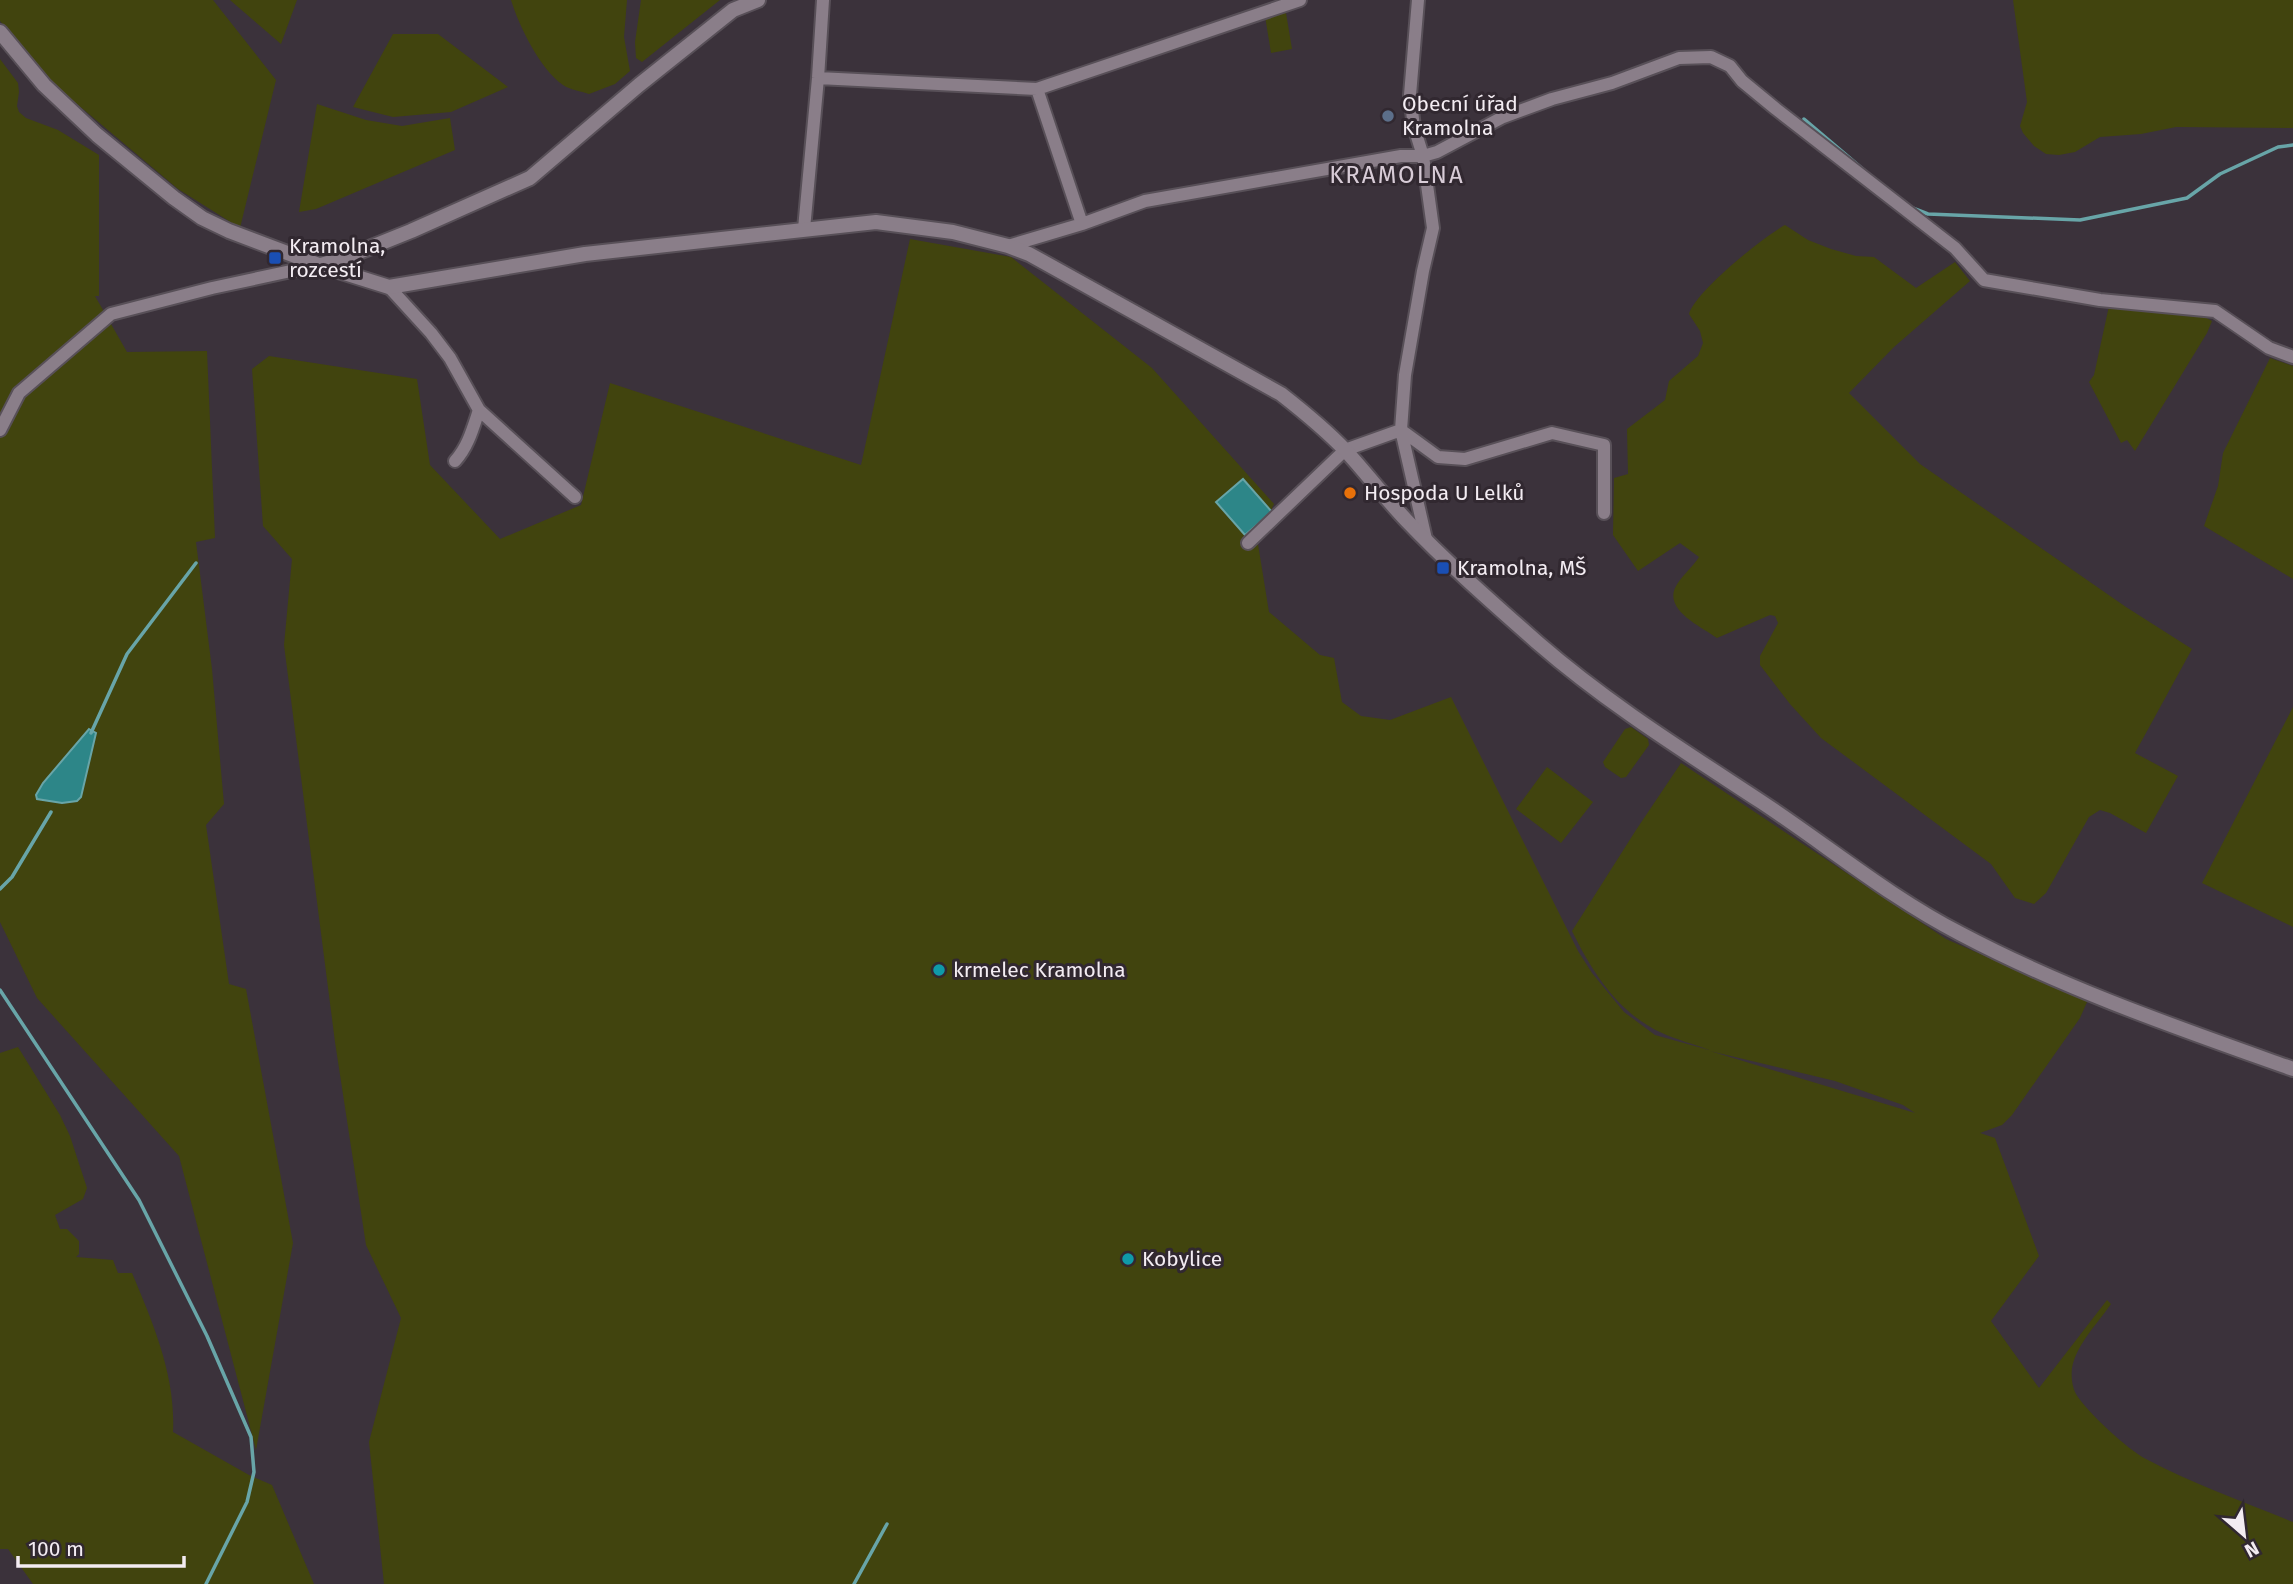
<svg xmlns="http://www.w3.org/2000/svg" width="2293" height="1584" viewBox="0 0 2293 1584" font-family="'Fira Sans',sans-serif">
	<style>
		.green { fill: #41440e; fill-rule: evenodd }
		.water { fill: #2d8688; stroke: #68a5a8; stroke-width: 2 }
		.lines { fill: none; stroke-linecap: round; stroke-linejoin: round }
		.stream { stroke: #68a5a8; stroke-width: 3.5 }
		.minor-casing { stroke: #585058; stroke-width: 16 }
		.tertiary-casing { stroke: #585058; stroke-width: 18 }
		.minor { stroke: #8a7e89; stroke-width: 12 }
		.tertiary { stroke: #8a7e89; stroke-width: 14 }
		.service-dot { fill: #5c6f8a; stroke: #312830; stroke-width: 2.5 }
		.transit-dot { fill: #1a4fb4; stroke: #312830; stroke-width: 2.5 }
		.food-dot { fill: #e8710a; stroke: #312830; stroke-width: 2.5 }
		.culture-dot { fill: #0f9aa8; stroke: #312830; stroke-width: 2.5 }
		.labels { text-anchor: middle; stroke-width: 6; stroke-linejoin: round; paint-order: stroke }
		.poi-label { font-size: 21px; fill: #f3ecf2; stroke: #312830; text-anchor: start }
		.quarter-label { font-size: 24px; letter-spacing: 2px; fill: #d8ccd7; stroke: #312830 }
	</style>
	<rect width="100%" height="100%" fill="#3b323b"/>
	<path class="green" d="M0 0H213L276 80 240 228 178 189 52 83 0 21Z
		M230 0H297L281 44Z
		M511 0H627L624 37 630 71 615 84 589 94C581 91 570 90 563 85 540 69 519 26 511 0Z
		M641 0H720L642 62 636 58 635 42Z
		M2013 0H2293V128L2176 127 2141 134 2100 137 2075 152 2059 155 2046 154 2034 146 2023 133 2020 126 2027 102Z
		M1286 13 1292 49 1271 53 1265 16Z
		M393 34H438L508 87 451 112 393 117 353 107Z
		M0 59 18 83 19 92 17 106 19 112 26 118 58 130 99 155V296H95L127 352 207 351 215 538 196 542 212 669 224 804 206 825 229 984 246 989 293 1243 256 1450 179 1156 37 998 0 922Z
		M317 104 366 120 402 126 450 118 455 150 316 209 299 212Z
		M1785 225 1808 240 1831 249 1856 256 1874 257 1916 288 1955 262 1970 281 1894 347 1849 393 1920 464 2126 607 2192 649 2135 753 2178 776 2146 833 2110 813 2100 810 2089 817 2046 893 2034 904 2015 898 1991 864 1821 738 1790 704 1760 665V656L1778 623 1775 616 1770 615 1717 638C1702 627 1665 611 1675 588 1680 577 1693 567 1699 557L1680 543 1638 571 1613 535 1614 478 1628 474 1627 429 1665 400 1669 381 1698 356 1703 343 1700 331 1689 314C1695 292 1764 236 1785 225Z
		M910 239 1011 257 1152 368 1274 504 1257 538 1269 612 1320 655 1334 658 1342 702 1361 716 1390 720 1451 697 1578 951 1592 973 1624 1012 1655 1035 1709 1050C1694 1044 1677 1040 1662 1033 1619 1014 1592 972 1572 931L1636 830 1681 763 1946 939 2083 999 2087 1002 2080 1018 2012 1115 2002 1125 1980 1133 1995 1138 2039 1256 1991 1321 2039 1388 2107 1300 2111 1304C2098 1323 2076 1345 2072 1368 2071 1376 2072 1387 2076 1394 2086 1411 2128 1450 2146 1459 2193 1484 2244 1502 2293 1522V1584H384L369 1442 401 1318 366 1245 335 1042 284 645 292 559 263 526 252 369 269 356 417 379 430 465 500 539 581 505 610 383 861 465ZM1710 1051 1835 1081 1903 1105 1915 1113Z
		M2109 306 2201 315 2212 321 2207 333 2135 451 2127 440 2121 443 2089 382 2094 375Z
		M2270 358 2293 366V579L2204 526 2218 486 2223 453Z
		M2293 707V927L2202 883Z
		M1631 727 1648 739 1649 745 1626 777 1621 778 1605 767 1603 762 1625 729Z
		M1547 767 1593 802 1561 843 1516 809Z
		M18 1047 60 1115 70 1136 87 1188 83 1199 55 1215 60 1229H67L79 1241V1254L76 1257 113 1260 118 1273H132C153 1323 176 1376 173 1432L249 1475 272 1485 314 1584H33L8 1549H0V1053Z"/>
	<path class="water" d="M1243 479 1272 512 1245 535 1216 502Z
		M89 729 96 733 81 797 77 801 62 803 37 799 36 795 43 783Z"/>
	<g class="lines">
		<path class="stream" d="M1804 119 1864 170
			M1910 207 1928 214 2080 220 2187 198 2220 174 2278 147 2293 145
			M91 733 127 654 196 563
			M0 889 12 877 51 812
			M0 990 139 1200 207 1336 251 1437 254 1472 247 1502 206 1584
			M854 1584 887 1524"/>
		<defs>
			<path id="minor" d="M1418 0 1410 95 1414 127 1423 156 1433 228 1423 271 1405 375 1401 430 1426 539
				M818 78 1037 89 1300 0
				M1037 89 1082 224
				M804 229 818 78 823 0
				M1008 246 1082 224 1145 201 1401 156H1423L1437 152 1503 117 1552 99 1612 83 1679 58 1711 57 1730 66 1742 81 1776 109 1955 248 1984 280 2100 300 2215 311 2269 348 2293 357
				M389 287 431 333 450 358 479 410 575 497
				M0 430 19 393 111 314 212 288 319 265
				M455 461C468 447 473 428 479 410
				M1248 543 1345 450 1401 430 1438 457 1465 459 1552 433 1604 445V513"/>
			<path id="tertiary" d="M0 32 44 85 97 135 174 198 202 218 229 231 319 265 389 287 585 254 876 222 953 232 1008 246 1029 254 1281 394C1304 412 1326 430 1346 451 1367 474 1386 499 1407 521 1448 564 1494 604 1538 643 1607 703 1684 751 1760 801 1827 845 1889 897 1961 934 2067 990 2181 1029 2293 1069
				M321 265 344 258 411 231 530 178 639 85 733 10 758 0"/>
		</defs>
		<use href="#minor" class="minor-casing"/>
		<use href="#tertiary" class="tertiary-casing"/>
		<use href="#minor" class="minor"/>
		<use href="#tertiary" class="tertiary"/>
	</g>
	<circle class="service-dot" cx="1388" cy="116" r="7"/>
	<g class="transit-dot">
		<rect x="268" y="251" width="14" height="14" rx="3.5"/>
		<rect x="1436" y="561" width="14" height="14" rx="3.5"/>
	</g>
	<circle class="food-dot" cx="1350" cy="493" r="7"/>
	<g class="culture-dot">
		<circle cx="939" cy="970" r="7"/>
		<circle cx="1128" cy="1259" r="7"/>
	</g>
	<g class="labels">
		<g class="poi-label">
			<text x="1402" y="111">Obecní úřad<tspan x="1402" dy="24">Kramolna</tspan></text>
			<text x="289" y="253">Kramolna,<tspan x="289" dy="24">rozcestí</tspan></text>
			<text x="1364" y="500">Hospoda U Lelků</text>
			<text x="1457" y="575">Kramolna, MŠ</text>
			<text x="953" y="977">krmelec Kramolna</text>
			<text x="1142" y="1266">Kobylice</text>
		</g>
		<g class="quarter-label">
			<text x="1397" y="183">KRAMOLNA</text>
		</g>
	</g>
	<g transform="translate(2244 1535) rotate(152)" stroke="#312830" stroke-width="5" paint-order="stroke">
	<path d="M0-5L12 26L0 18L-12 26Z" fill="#f3ecf2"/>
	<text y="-10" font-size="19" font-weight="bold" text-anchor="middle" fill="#f3ecf2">N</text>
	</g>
	<path d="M18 1556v10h166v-10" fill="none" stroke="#f3ecf2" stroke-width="3.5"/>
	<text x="28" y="1556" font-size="21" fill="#f3ecf2" stroke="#312830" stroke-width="5" paint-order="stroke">100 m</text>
</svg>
